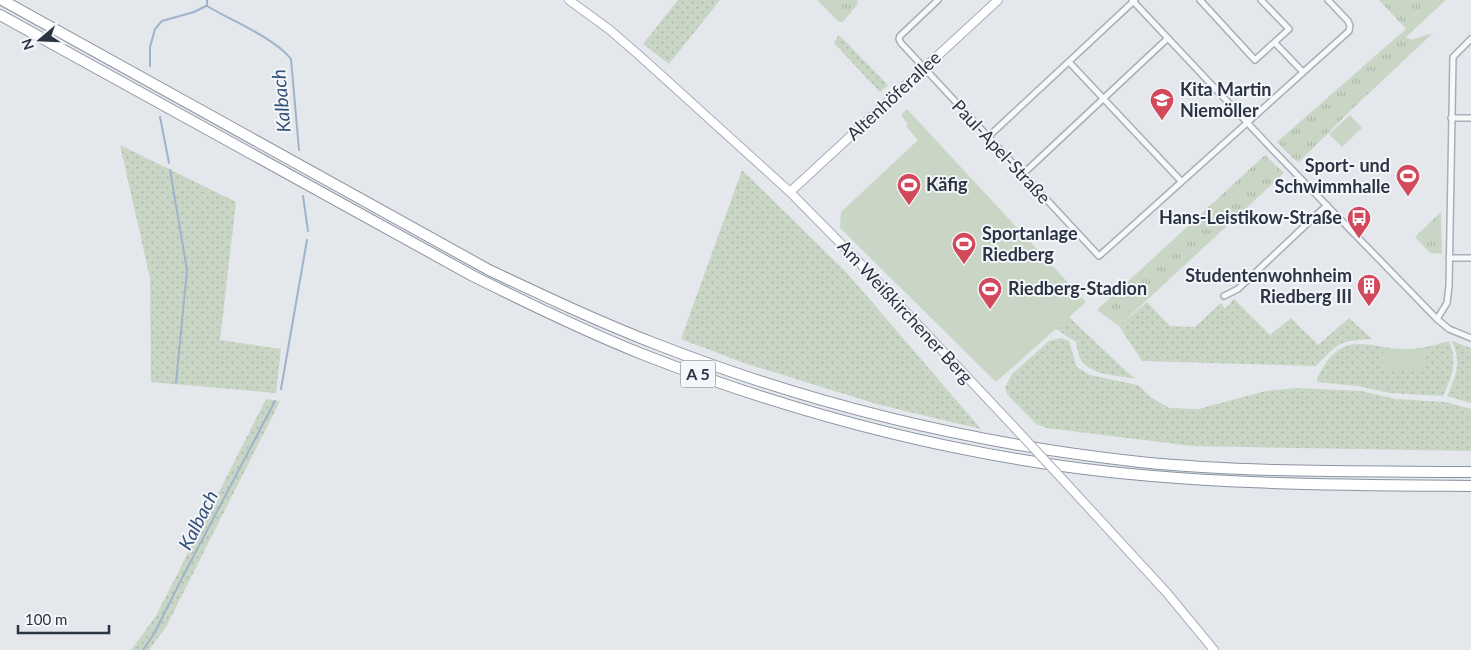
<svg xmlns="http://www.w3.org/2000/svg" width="1471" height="650" viewBox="0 0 1471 650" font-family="Lato,sans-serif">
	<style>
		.grass { fill: url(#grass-dots) }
		.park { fill: url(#park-tufts) }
		.pitch { fill: #c9d6c5 }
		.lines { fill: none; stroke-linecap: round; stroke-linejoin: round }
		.stream { stroke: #9fb4cc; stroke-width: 2 }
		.street-casing { stroke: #a9aeb7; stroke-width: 8 }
		.secondary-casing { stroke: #a9aeb7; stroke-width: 10 }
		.highway-casing { stroke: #8b94a3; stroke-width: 12 }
		.street { stroke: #f7f8fa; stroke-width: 5 }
		.secondary { stroke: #fff; stroke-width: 8 }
		.highway { stroke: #fff; stroke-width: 10 }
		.secondary-bridge-casing { stroke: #a9aeb7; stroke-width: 10; stroke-linecap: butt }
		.secondary-bridge { stroke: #fff; stroke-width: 8 }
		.labels { text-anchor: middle; stroke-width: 4; stroke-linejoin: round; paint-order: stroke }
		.shield { fill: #f4f6f9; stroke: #676e7b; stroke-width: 1 }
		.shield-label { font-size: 16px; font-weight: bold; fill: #2b3445 }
		.poi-label { font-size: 18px; font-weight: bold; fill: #2b3445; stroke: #f4f6f9; text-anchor: start }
		.street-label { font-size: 18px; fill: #2b3445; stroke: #f4f6f9 }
		.water-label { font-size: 19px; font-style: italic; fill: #34527a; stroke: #f4f6f9 }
	</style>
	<defs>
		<pattern id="grass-dots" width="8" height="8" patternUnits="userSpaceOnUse" patternTransform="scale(1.25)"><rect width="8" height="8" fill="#c9d6c5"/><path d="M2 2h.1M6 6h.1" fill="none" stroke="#adb8ab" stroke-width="1.8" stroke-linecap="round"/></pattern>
		<pattern id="park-tufts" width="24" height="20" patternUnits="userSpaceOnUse" patternTransform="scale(1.25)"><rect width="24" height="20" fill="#c9d6c5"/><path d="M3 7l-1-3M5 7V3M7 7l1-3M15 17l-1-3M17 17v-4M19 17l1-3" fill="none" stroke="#adb8ab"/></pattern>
	</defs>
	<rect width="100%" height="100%" fill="#e4e7ec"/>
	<path class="grass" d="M678 0H720L669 64 643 44Z
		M839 35 888 85 880 92 834 43Z
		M120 145 236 202 220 340 281 349 276 393 151 382 150 278Z
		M742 170 847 273 981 429 880 405 744 363 681 339Z
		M1234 299 1270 335 1291 318 1318 345 1349 318 1372 339C1338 341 1340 342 1316 366L1142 361 1119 326 1147 302 1170 326 1195 327 1221 303 1225 309Z
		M1069 317 1127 372 1136 379C1118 375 1089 376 1080 358 1078 354 1077 347 1076 342L1056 329Z
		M1061 338 1069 341 1077 367 1090 375 1138 385 1151 397 1169 408 1198 409 1266 391 1297 388 1362 391 1395 399 1446 402 1471 409V451L1192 446 1047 428 1036 424 1007 394 1005 387 1012 374 1049 341Z
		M1449 341C1458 363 1452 376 1443 396L1390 393 1357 386 1317 382C1317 375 1323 368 1327 361 1350 331 1375 350 1407 349 1421 349 1435 345 1449 341Z
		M1452 341 1471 348V403L1447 396C1456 377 1462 362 1452 341Z
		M266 399 280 401 166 627 149 650H131L156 616Z"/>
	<path class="park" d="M817 0H856L858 1 857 5 843 22H839Z
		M1379 0H1446L1406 37 1411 40 1433 33 1350 111 1299 162 1295 160 1277 142 1406 29Z
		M1265 155 1284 173 1119 326 1097 310Z
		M1441 212 1442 254 1430 253 1415 237Z"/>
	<path class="pitch" d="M907 109 1086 302 996 382 840 228 841 212 918 140 906 126 908 124 901 115Z
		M1350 115 1362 128 1342 147 1329 134Z
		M1383 349 1426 351 1425 372 1382 370Z"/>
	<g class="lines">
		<path class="stream" d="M207 0V6C230 20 275 38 291 59L299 150
			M150 66V47L155 29 162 21 194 12 206 6
			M160 117 169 163
			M170 170 187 270 176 383
			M303 196 308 231
			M281 389 307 240
			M143 650 154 634 180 582 275 401"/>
		<defs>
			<path id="street" d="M938 0 900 36 899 39 901 43 1099 256 1349 31 1350 26 1348 21 1328 0
				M1132 0 1272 149 1437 319 1449 329 1471 338
				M1200 0 1255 60 1289 29 1261 0
				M1275 43 1303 72
				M1069 62 1181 181
				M1451 118H1471
				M988 137 1135 0
				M1023 174 1168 38
				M1449 258H1471
				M1224 296 1238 289 1327 205
				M1437 319 1447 303 1449 286 1453 57 1471 39"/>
			<path id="secondary" d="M569 0 610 30 640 56 790 192 859 262 1014 427
				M790 192 998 0
				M1065 482 1167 593 1214 650"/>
			<path id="highway" d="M2 0 489 270C544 296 599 322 656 344 812 405 974 444 1140 462 1250 473 1361 471 1471 472
				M0 15 473 276C529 304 584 331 642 354 777 407 919 446 1062 466 1198 485 1334 485 1471 486"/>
		</defs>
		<use href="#street" class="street-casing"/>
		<use href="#secondary" class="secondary-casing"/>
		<use href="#highway" class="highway-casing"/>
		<use href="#street" class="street"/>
		<use href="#secondary" class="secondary"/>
		<use href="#highway" class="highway"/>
		<defs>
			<path id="secondary-bridge" d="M1014 427 1065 482"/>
		</defs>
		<use href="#secondary-bridge" class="secondary-bridge-casing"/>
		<use href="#secondary-bridge" class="secondary-bridge"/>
	</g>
	<defs>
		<symbol id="school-pin" viewBox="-11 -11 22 30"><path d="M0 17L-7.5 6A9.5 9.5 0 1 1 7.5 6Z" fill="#d1495b" stroke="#f4f6f9"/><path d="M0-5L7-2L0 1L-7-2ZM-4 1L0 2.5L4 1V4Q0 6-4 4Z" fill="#fff"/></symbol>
		<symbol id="stadium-pin" viewBox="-11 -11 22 30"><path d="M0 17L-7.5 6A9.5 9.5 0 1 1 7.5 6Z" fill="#d1495b" stroke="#f4f6f9"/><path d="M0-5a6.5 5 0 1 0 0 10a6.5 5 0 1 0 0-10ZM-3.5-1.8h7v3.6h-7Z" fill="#fff"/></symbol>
		<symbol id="bus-pin" viewBox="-11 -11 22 30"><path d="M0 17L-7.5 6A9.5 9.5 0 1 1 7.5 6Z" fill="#d1495b" stroke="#f4f6f9"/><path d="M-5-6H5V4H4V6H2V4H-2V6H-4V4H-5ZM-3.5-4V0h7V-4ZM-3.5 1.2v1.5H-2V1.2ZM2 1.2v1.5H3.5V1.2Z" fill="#fff"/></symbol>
		<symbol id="building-pin" viewBox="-11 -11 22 30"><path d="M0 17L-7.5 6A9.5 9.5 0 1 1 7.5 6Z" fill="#d1495b" stroke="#f4f6f9"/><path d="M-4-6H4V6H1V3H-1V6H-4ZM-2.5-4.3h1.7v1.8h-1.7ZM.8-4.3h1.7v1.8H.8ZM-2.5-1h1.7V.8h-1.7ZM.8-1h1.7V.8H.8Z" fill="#fff"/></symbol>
	</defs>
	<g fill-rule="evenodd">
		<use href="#school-pin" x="1148" y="86" width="28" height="38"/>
		<use href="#stadium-pin" x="1394" y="162" width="28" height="38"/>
		<use href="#stadium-pin" x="895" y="171" width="28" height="38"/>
		<use href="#bus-pin" x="1345" y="204" width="28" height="38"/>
		<use href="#stadium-pin" x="950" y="230" width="28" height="38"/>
		<use href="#building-pin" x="1355" y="272" width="28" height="38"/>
		<use href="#stadium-pin" x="976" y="275" width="28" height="38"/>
	</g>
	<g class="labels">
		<rect class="shield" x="680.5" y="360.5" width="35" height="27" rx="4"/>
		<g class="shield-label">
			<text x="698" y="380">A 5</text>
		</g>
		<g class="poi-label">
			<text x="1180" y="96">Kita Martin<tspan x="1180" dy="21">Niemöller</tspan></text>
			<text x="1390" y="172" text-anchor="end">Sport- und<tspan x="1390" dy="21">Schwimmhalle</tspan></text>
			<text x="926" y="191">Käfig</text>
			<text x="1342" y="224" text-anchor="end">Hans-Leistikow-Straße</text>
			<text x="982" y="240">Sportanlage<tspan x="982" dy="21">Riedberg</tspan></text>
			<text x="1352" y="282" text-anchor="end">Studentenwohnheim<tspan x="1352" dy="21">Riedberg III</tspan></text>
			<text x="1008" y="295">Riedberg-Stadion</text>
		</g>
		<g class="street-label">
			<text transform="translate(894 96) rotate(-43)" y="6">Altenhöferallee</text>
			<text transform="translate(1001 152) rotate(47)" y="6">Paul-Apel-Straße</text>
			<text transform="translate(905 312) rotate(47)" y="6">Am Weißkirchener Berg</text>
		</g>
		<g class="water-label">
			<text transform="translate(281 101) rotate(-95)" y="7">Kalbach</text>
			<text transform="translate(198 520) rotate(-63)" y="7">Kalbach</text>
		</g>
	</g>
	<g transform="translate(40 40) rotate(251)" stroke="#f4f6f9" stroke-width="4" paint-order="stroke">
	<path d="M0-4L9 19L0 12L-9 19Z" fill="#2b3445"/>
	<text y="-8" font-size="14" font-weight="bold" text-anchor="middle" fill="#2b3445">N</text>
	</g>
	<path d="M18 625v8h91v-8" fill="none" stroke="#2b3445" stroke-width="2.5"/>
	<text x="25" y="625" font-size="15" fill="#2b3445" stroke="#f4f6f9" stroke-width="4" paint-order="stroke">100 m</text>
</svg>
